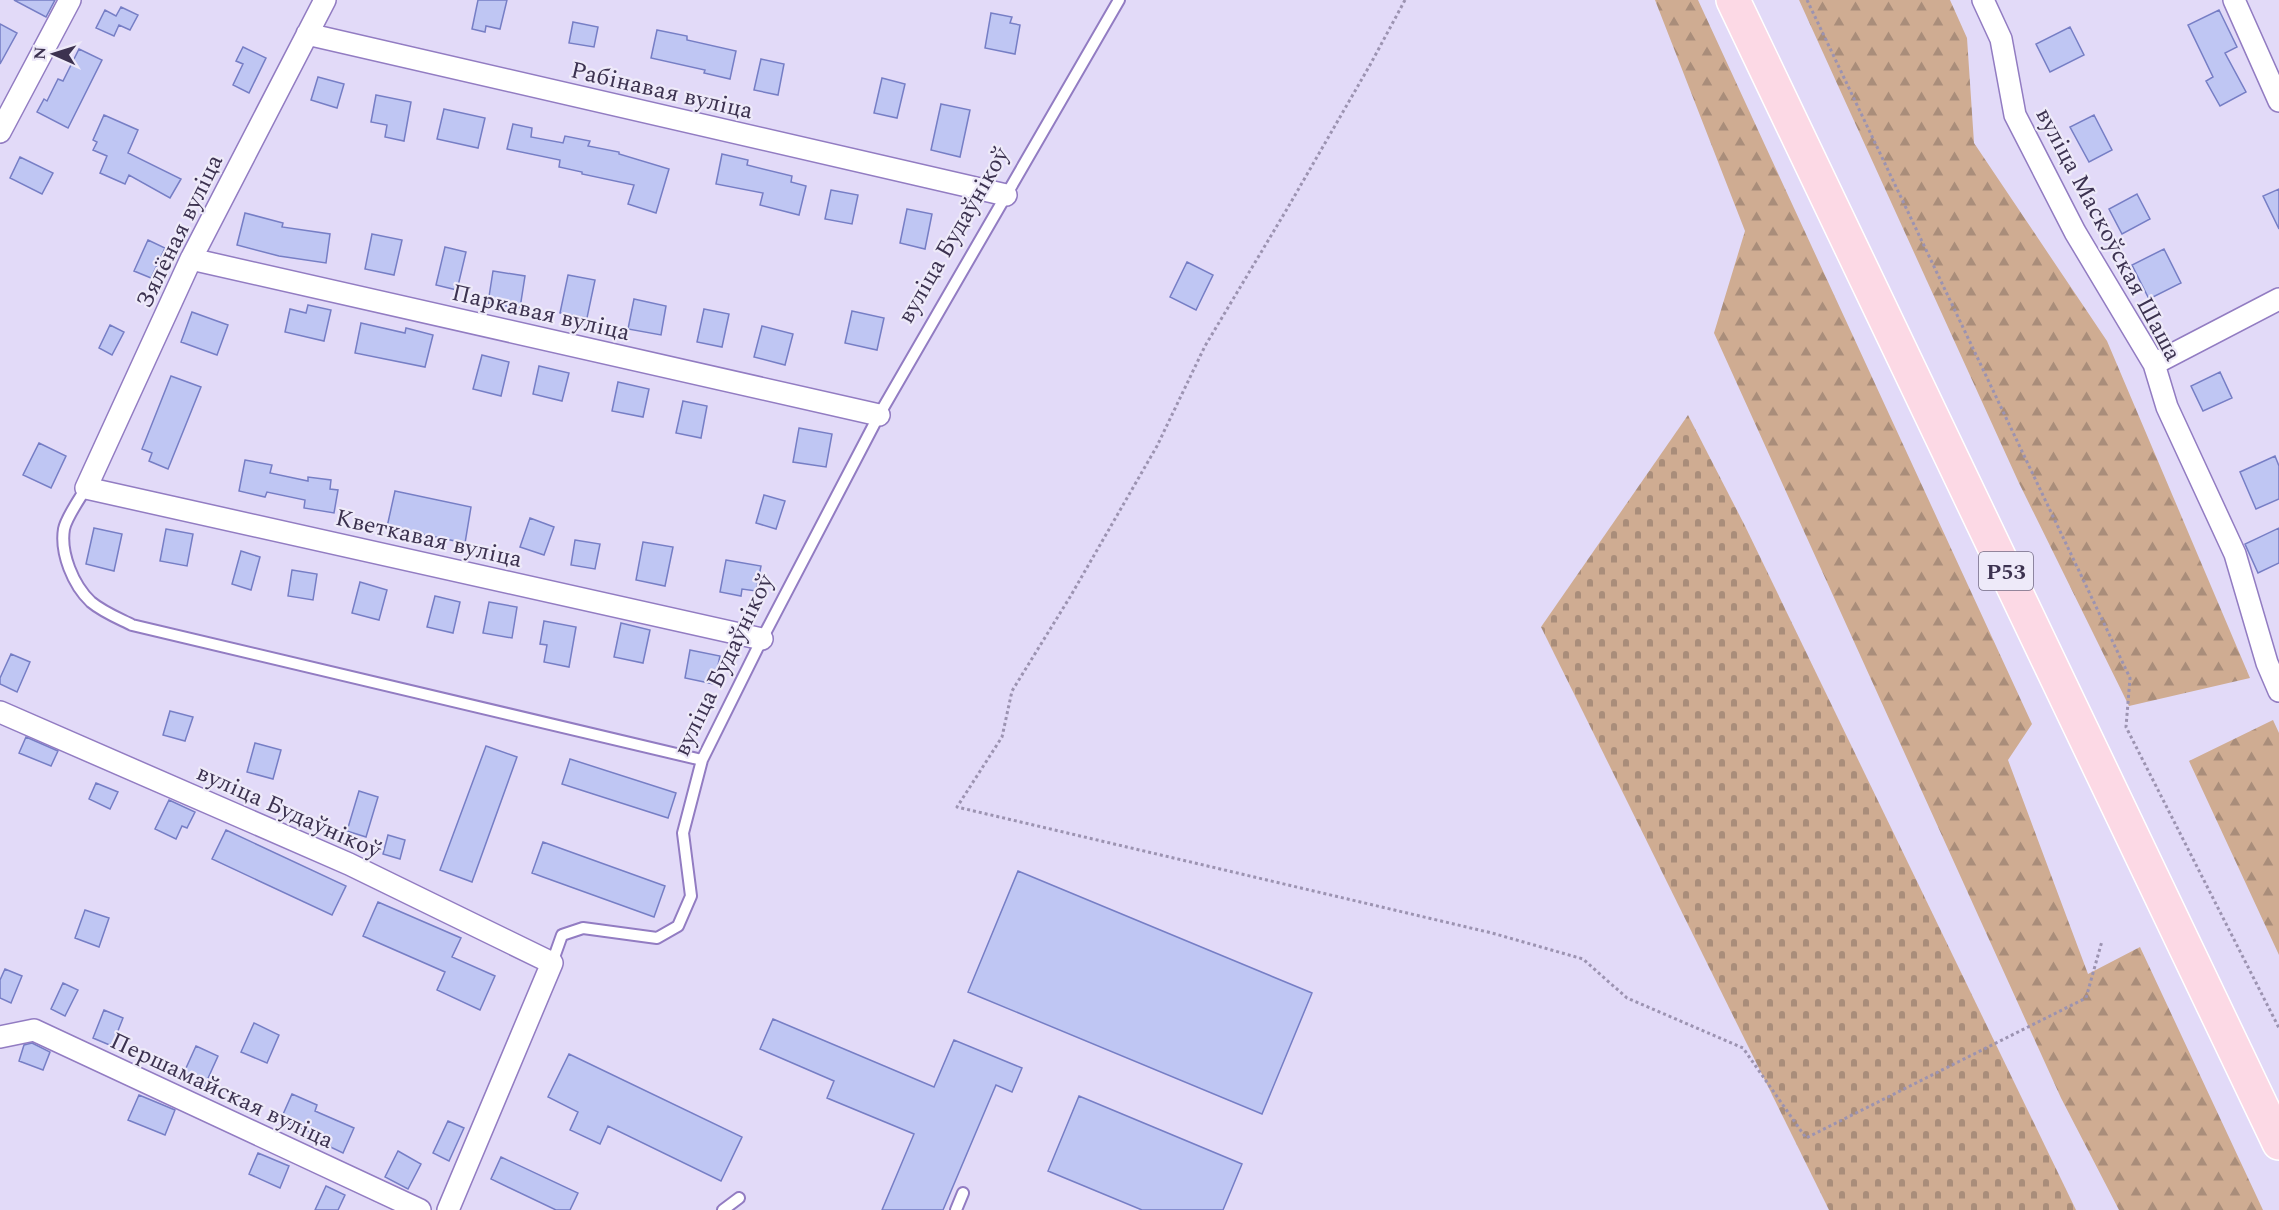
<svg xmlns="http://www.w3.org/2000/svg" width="2279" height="1210" viewBox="0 0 2279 1210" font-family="Spectral,serif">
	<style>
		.forest { fill: url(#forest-firs) }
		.cemetery { fill: url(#cemetery-stones) }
		.building { fill: #bfc6f3; stroke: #767ec5; stroke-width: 1.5 }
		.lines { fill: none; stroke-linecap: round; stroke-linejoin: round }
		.service-casing { stroke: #927cc2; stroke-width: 14 }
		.minor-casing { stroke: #927cc2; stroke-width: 24 }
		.primary-casing { stroke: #fff; stroke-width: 36 }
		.path { stroke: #9c93b1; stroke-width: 3; stroke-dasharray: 3 3; stroke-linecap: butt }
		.service { stroke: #fff; stroke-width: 10 }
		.minor { stroke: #fff; stroke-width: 21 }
		.primary { stroke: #fcd9e5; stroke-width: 33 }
		.labels { text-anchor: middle; stroke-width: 4.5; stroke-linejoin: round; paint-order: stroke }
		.shield { fill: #eeeaf9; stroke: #716983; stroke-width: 1.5 }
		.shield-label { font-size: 22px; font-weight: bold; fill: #3c3250 }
		.street-label { font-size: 24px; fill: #3c3250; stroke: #eeeaf9 }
	</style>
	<defs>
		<pattern id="forest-firs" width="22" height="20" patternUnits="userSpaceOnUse" patternTransform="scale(1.5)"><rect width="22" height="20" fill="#cfac92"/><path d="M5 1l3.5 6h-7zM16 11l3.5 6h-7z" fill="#a98d7a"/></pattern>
		<pattern id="cemetery-stones" width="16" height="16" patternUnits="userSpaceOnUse" patternTransform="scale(1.5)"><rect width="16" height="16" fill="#cfac92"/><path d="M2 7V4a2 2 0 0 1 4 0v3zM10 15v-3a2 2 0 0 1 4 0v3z" fill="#a98d7a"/></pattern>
	</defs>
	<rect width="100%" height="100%" fill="#e2daf8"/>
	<path class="forest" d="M1655 0H1698L2032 724 2008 760 2088 974 2140 947 2263 1210H2119L2061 1098 1714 333 1745 231Z
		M1799 0H1950L1967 38 1974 143 2107 341 2250 678 2129 706 2019 483Z
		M2273 720 2279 733V955L2189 761Z"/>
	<path class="cemetery" d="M1688 415 1745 526 2076 1210H1829L1541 627Z"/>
	<path class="building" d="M14 0H55L46 17Z
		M478 0H507L500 29 486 26 485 32 472 29Z
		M121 7 138 15 130 30 119 25 114 36 96 28 105 10 116 16Z
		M2219 10 2237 47 2225 53 2246 92 2220 106 2206 81 2213 77 2188 25Z
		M991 13 1012 17 1010 23 1020 25 1015 54 985 48Z
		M573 22 598 27 594 47 569 43Z
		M0 24 17 33 0 64Z
		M2070 27 2084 55 2050 72 2036 44Z
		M657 30 687 36V40L736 51 730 79 704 73 705 70 651 58Z
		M243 47 266 58 249 93 233 85 243 64 236 61Z
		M79 49 102 60 68 128 37 112 44 99 47 101 58 79 63 81Z
		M761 59 784 64 778 95 754 90Z
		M318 77 344 84 337 108 311 100Z
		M882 78 905 84 897 118 874 113Z
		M376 95 411 102 404 141 385 137 387 125 371 122Z
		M941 104 970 110 960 157 931 150Z
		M444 109 485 118 478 148 437 139Z
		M104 115 138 130 128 153 181 179 170 198 129 175 125 184 100 173 107 156 93 150 97 142 93 140Z
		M2094 115 2112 150 2089 162 2070 127Z
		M513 124 532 128 531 137 563 143 565 136 590 141 588 146 619 152V154L669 169 656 213 628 204 634 185 582 174V172L559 167 560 160 507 149Z
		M722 154 748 160 747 165 792 176 791 182 806 186 799 215 760 205 763 193 716 184Z
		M20 157 53 173 42 194 10 178Z
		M2279 189V229L2263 196Z
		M831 190 858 195 852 224 825 219Z
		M2137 194 2150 219 2122 234 2109 209Z
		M907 209 932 214 925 249 900 243Z
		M245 213 283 223 282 227 330 234 326 263 279 256 237 245Z
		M372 234 402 240 394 275 365 269Z
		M148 240 165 248 151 278 134 271Z
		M445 247 466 252 457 290 436 285Z
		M2164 249 2181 283 2149 299 2132 265Z
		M1187 262 1213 275 1196 310 1170 297Z
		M493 271 525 276 520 308 488 303Z
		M568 275 595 280 587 318 560 313Z
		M634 299 666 306 661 335 628 329Z
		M308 305 331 310 324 341 285 332 290 309 306 313Z
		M704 309 729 314 722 347 697 342Z
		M852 311 884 318 877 350 845 343Z
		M192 312 228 325 217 355 181 342Z
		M361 323 405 333 406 328 433 335 425 367 355 353Z
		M110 325 124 332 112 355 99 348Z
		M762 326 793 334 785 365 754 357Z
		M482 355 509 362 501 396 473 389Z
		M539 366 569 373 562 401 533 394Z
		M2220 372 2232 398 2203 411 2191 386Z
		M171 376 201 387 168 469 149 461 152 453 142 449Z
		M618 382 649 389 643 417 612 411Z
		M683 401 707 406 701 438 676 433Z
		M799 428 832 434 826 467 793 462Z
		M39 443 66 456 51 488 23 475Z
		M2275 456 2279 466V499L2256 509 2240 472Z
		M245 460 272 465 270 473 308 481V477L331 480 330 489 338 490 334 513 304 508 305 500 267 492 265 497 239 491Z
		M395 491 471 507 465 543 387 527Z
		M764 495 785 501 776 529 756 523Z
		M530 518 554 527 544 555 520 547Z
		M94 528 122 534 114 571 86 564Z
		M2279 528V563L2258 573 2245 544Z
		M166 529 193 534 187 566 160 561Z
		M575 540 600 544 595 569 571 565Z
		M643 542 673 547 665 586 636 580Z
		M241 551 260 557 251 590 232 584Z
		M726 560 761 566 756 591 742 589 741 596 720 592Z
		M292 570 317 574 313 600 288 596Z
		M360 582 387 590 379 620 352 613Z
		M435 596 460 602 453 633 427 627Z
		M489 602 517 607 512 638 483 633Z
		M544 621 576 627 569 667 544 662 547 645 540 644Z
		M621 623 650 630 643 663 614 657Z
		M690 650 720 656 714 684 685 678Z
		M11 654 30 662 17 692 0 684V678Z
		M170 711 193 717 185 741 163 735Z
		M26 737 58 751 51 766 19 753Z
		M255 743 281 750 273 779 247 772Z
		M486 746 517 757 472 882 440 870Z
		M570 759 676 793 668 818 562 784Z
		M96 783 118 792 110 809 89 799Z
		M359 791 378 797 366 837 347 831Z
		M169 800 195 812 187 828 182 826 176 839 155 829Z
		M226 830 346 886 332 915 212 859Z
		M388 835 405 840 400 859 383 854Z
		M543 842 665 886 654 917 532 873Z
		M1018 871 1312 993 1262 1114 968 992Z
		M378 902 461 938 452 957 495 976 480 1010 437 990 445 972 363 936Z
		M85 910 109 918 99 947 75 938Z
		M5 969 22 976 11 1003 0 998V980Z
		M63 983 78 990 65 1016 51 1009Z
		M104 1010 123 1018 112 1046 93 1038Z
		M773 1019 934 1087 954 1040 1022 1068 1012 1092 996 1085 943 1210H882L914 1134 827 1098 834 1081 760 1049Z
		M254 1023 279 1035 267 1063 241 1052Z
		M32 1043 50 1052 43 1070 19 1061 24 1045Z
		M196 1046 218 1056 204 1087 182 1077Z
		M569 1054 742 1137 721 1181 608 1126 600 1144 570 1130 578 1112 548 1097Z
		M292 1094 317 1105 315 1111 354 1128 343 1153 322 1143 324 1139 281 1119Z
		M139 1095 175 1110 165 1135 128 1120Z
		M1079 1096 1242 1164 1223 1210H1142L1048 1171Z
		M448 1121 464 1128 449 1161 433 1153Z
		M398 1151 421 1164 408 1189 385 1177Z
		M258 1153 289 1166 280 1188 249 1174Z
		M501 1157 578 1193 570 1210H556L491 1179Z
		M326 1186 345 1195 338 1210H315Z"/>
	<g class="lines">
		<defs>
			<path id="service" d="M86 488C80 498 66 518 64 529 60 553 73 585 91 602 103 612 118 618 132 625L702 760
				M552 963 562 935 583 928 657 938 678 926 691 896 683 833 702 760 762 639 879 415 1119 0
				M723 1210 739 1198
				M956 1210 963 1193"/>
			<path id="minor" d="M325 0 191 259 86 488 762 639
				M1983 0 2001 39 2015 115 2075 232 2154 364 2167 407 2235 554 2267 663 2279 691
				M2234 0 2279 101
				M307 34 1006 195
				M0 132 70 0
				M191 259 879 415
				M2154 364 2279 299
				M0 712 349 864 552 963 448 1210
				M0 1037 34 1030 420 1210"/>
			<path id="primary" d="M1733 0 2279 1143"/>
		</defs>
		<use href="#service" class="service-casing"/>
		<use href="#minor" class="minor-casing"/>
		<use href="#primary" class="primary-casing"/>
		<path class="path" d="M1405 0 1370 65 1287 209 1205 346 1157 446 1070 597 1012 691 1002 737 957 807 1492 933 1583 959 1627 998 1743 1048 1806 1138 2086 998 2102 941
			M1807 0 2130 678 2126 727 2279 1028"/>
		<use href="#service" class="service"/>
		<use href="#minor" class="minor"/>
		<use href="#primary" class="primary"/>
	</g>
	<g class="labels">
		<rect class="shield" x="1979" y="552" width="54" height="38" rx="4.5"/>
		<g class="shield-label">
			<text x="2006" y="579">Р53</text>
		</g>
		<g class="street-label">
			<text transform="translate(662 90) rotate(13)" y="8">Рабінавая вуліца</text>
			<text transform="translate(179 231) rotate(-64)" y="8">Зялёная вуліца</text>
			<text transform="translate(2109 234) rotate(62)" y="8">вуліца Маскоўская Шаша</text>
			<text transform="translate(953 235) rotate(-60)" y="8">вуліца Будаўнікоў</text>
			<text transform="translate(541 312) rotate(13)" y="8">Паркавая вуліца</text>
			<text transform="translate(429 538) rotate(13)" y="8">Кветкавая вуліца</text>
			<text transform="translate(723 665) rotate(-64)" y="8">вуліца Будаўнікоў</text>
			<text transform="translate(289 811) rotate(24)" y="8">вуліца Будаўнікоў</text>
			<text transform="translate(222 1090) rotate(25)" y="8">Першамайская вуліца</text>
		</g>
	</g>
	<g transform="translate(54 54) rotate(273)" stroke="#eeeaf9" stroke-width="4.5" paint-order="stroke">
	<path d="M0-4.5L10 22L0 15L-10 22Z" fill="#3c3250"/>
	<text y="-9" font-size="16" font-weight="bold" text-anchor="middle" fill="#3c3250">N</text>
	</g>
</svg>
